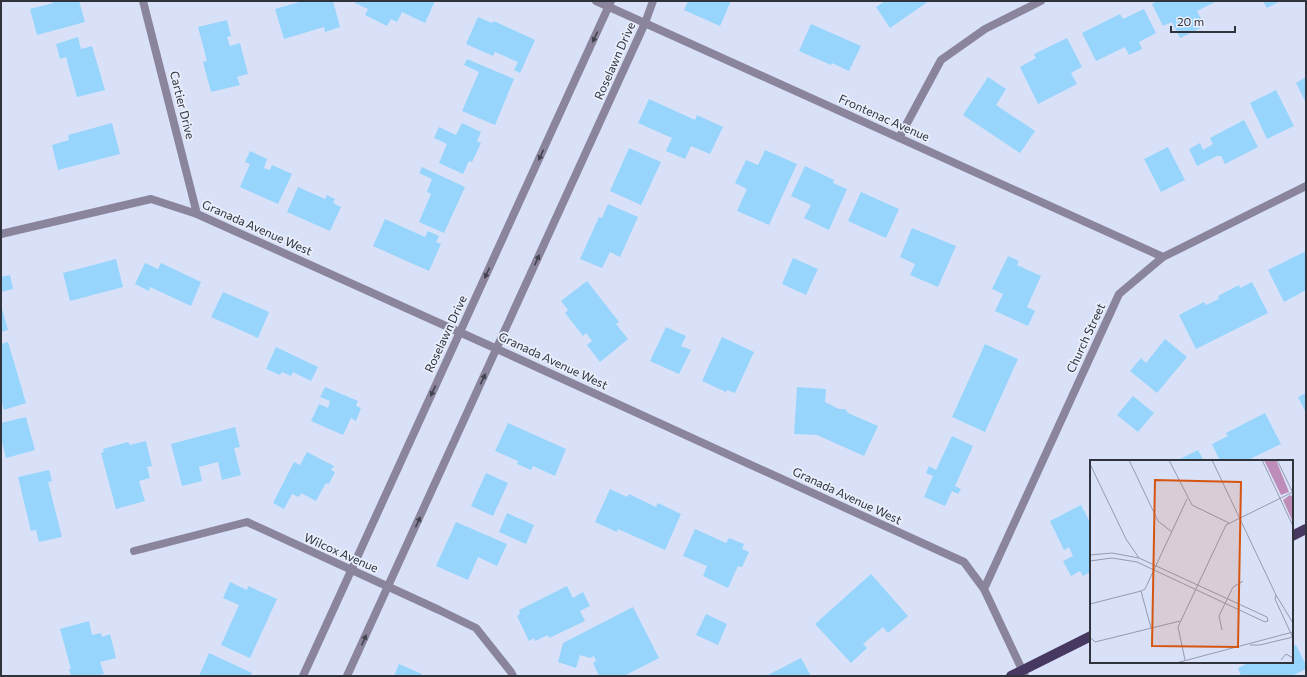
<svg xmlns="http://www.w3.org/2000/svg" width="1307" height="677" viewBox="0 0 1307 677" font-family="Commissioner,sans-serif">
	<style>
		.building { fill: #97d5fd }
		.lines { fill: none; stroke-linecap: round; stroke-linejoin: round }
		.street { stroke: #8b849d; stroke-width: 8 }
		.primary { stroke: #473862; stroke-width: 10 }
		.oneway { fill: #42434f }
		.labels { text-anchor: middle; stroke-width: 3.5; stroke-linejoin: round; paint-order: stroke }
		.street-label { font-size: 12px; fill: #30333c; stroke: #e9effc }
		.inset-road { fill: none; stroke: #959bad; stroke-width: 1 }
		.view { fill: #d65511; fill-opacity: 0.15; stroke: #d65511; stroke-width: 2 }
		.inset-edge { fill: none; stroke: #30333c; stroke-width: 2 }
	</style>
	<rect width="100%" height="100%" fill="#d9e1f8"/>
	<path class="building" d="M53 1H79L85 22 37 35 30 9 53 3Z
		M303 1H333L340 27 325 32 324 27 284 39 275 9Z
		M356 1H435L425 23 402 12 397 22 391 19 387 26 365 15 368 9 355 3Z
		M688 1H731L720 26 684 10Z
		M885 1H929L890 28 876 7Z
		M1157 1H1217L1197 11 1205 26 1180 38 1172 22 1163 26 1152 4Z
		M1263 1H1280L1267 8Z
		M1144 9 1156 33 1139 42 1142 49 1129 55 1125 47 1096 61 1082 33 1120 14 1123 19Z
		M478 17 492 23 494 21 535 40 520 73 514 70 518 62 495 52 493 56 466 44Z
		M227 20 231 36 227 37 230 46 240 43 248 74 237 77 240 85 211 92 203 62 207 61 198 27Z
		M811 24 861 46 849 71 832 63 831 65 799 51Z
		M78 37 81 49 92 46 105 90 77 97 66 57 60 59 56 44Z
		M1067 38 1082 67 1071 73 1077 84 1038 104 1020 67 1036 58 1034 54Z
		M467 59 514 79 495 125 462 111 479 72 464 65Z
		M988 77 1006 89 996 105 1035 131 1020 153 963 115Z
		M1306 77V103L1296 83Z
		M1276 90 1294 126 1267 139 1250 103Z
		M649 99 695 120 697 115 723 127 710 154 691 146 685 159 666 151 672 138 638 123Z
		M1244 120 1258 147 1225 164 1221 156H1217L1197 166 1189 149 1200 143 1203 150 1213 144 1210 138Z
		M112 123 120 154 58 170 52 145 69 140 68 135Z
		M462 123 481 132 477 141 481 143 472 162 469 161 463 174 439 163 447 144 434 138 439 127 456 135Z
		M1168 147 1185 180 1161 192 1144 159Z
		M629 148 661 162 641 205 610 191Z
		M765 150 797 164 769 225 737 211 747 189 735 183 746 160 758 165Z
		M250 151 267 159 264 168 270 170 272 165 292 174 278 204 240 187 250 164 245 162Z
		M805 166 834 180 833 183 847 189 829 230 804 218 811 205 791 196Z
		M422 167 465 187 444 233 419 222 431 194 427 192 432 179 419 173Z
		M298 187 325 199 327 195 335 199 333 203 341 207 330 231 287 212Z
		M861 192 899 209 886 238 848 221Z
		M608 204 638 217 620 257 610 252 602 268 580 259 599 217 602 218Z
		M385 219 425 237 428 231 439 236 436 242 441 244 429 271 373 246Z
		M912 228 956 246 938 287 910 275 915 264 900 257Z
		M1306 251V290L1284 302 1268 270Z
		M1008 256 1019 261 1017 265 1041 276 1027 307 1035 311 1028 326 995 311 1003 294 992 289Z
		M793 258 818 269 806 295 782 284Z
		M116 259 123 287 70 301 63 273Z
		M145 263 158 269 161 263 201 282 191 306 150 287 149 291 135 284Z
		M10 275 13 289 1 292V277Z
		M587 281 619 322 616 324 628 339 600 362 587 345 592 341 586 333 583 336 565 313 568 310 561 301Z
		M1252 282 1268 313 1196 349 1179 315 1204 302 1206 305 1219 299 1218 296 1239 285 1240 288Z
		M223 292 269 312 258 338 211 317Z
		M1 305 8 330 1 332Z
		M666 327 686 336 681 346 691 350 679 374 650 361Z
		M722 337 754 352 735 393 727 390 726 392 702 381Z
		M1165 339 1187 357 1157 393 1130 371 1141 358 1146 363Z
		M8 342 26 403 4 410 1 400V344Z
		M985 344 1018 359 985 432 952 417Z
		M276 347 318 367 311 381 293 372 291 376 282 372 280 375 266 369Z
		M325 387 358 401 356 406 361 408 356 421 351 418 343 435 311 421 319 404 328 408 330 401 320 397Z
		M797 387 826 389 825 402 839 409H845L848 413 878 426 864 456 817 435 794 434Z
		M1306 393V413L1298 397Z
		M1133 396 1154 413 1138 432 1117 415Z
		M1265 413 1281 444 1246 461H1220L1212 444 1228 436 1226 433Z
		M26 417 35 450 6 458 1 438V423Z
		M508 423 566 449 555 476 533 466 531 470 517 464 518 461 495 451Z
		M235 427 240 447 234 448 241 475 222 480 218 462 199 467 202 481 182 486 171 444Z
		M952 436 973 446 955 486 961 489 958 494 952 491 945 506 924 497 933 476 926 473 929 466 936 470Z
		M146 441 152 466 147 467 150 478 139 481 145 501 116 509 101 453 104 452 103 449 128 442 130 445Z
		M1198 450 1204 461H1176Z
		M307 452 334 466 331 470 335 472 329 484 326 483 316 501 301 493 299 497 292 494 284 509 273 503 294 462 300 465Z
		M49 470 52 481 48 482 62 537 39 542 36 530 31 531 18 477Z
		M486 473 508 483 493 516 471 506Z
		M610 489 627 497 629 494 656 507 658 503 681 514 665 550 618 529 617 532 595 522Z
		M1081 505 1091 524V572L1083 576 1080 571 1071 576 1063 561 1073 556 1069 547 1064 550 1050 521Z
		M507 513 534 525 526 544 499 532Z
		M456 522 507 544 497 566 478 557 468 580 436 566Z
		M695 529 726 543 729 538 744 544 742 549 749 552 742 567 738 566 728 588 703 576 707 566 683 556Z
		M871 574 908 616 888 633 883 627 863 644 867 648 851 663 815 624Z
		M230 582 247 590 248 586 277 599 250 658 221 645 239 605 223 598Z
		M567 586 573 598 583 592 590 606 580 611 585 621 549 638 548 635 535 641 534 638 529 641 517 616 520 614 519 610Z
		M633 607 659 658 624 676H599L593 663 596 661 594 656 590 658 580 655 576 668 558 662 563 643Z
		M706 614 727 624 718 645 696 635Z
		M89 621 92 635 101 633 102 637 110 634 116 658 100 662 104 674 96 676H71L69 669H71L60 629Z
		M1296 645 1306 665V669L1292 676H1241L1238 668 1250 662H1292V646Z
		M209 653 252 673 250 676H199Z
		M801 658 811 676H766Z
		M399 664 422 674 421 676H394Z"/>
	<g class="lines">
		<path class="street" d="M143 1 197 214
			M596 1 1163 257
			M899 138 941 60 985 29 1041 1
			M1 234 151 199 197 214 497 349 964 562 984 589 1025 676
			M134 551 247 522 439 610 476 628 511 672 513 676
			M984 589 1119 294 1163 257 1306 186
			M303 676 611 1
			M347 676 645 23 653 1"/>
		<path class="primary" d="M1292 536 1306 529
			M1011 676 1091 636"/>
	</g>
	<defs><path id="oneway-solid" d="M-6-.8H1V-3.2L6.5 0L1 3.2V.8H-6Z"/></defs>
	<g class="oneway">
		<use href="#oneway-solid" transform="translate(595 37) rotate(115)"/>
		<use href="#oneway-solid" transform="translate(541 155) rotate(115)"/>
		<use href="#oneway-solid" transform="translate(537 260) rotate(-66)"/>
		<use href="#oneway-solid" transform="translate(487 273) rotate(115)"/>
		<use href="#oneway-solid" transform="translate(483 379) rotate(-65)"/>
		<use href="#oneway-solid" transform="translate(433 391) rotate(115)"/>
		<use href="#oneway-solid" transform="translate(418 522) rotate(-65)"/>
		<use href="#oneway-solid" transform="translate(364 640) rotate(-66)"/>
	</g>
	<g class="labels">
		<g class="street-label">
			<text transform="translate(615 61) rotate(-66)" y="4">Roselawn Drive</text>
			<text transform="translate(182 105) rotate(76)" y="4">Cartier Drive</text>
			<text transform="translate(884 118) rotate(24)" y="4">Frontenac Avenue</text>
			<text transform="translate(257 228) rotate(24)" y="4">Granada Avenue West</text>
			<text transform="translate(446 334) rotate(-65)" y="4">Roselawn Drive</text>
			<text transform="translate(1086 338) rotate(-65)" y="4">Church Street</text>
			<text transform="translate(553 361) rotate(25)" y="4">Granada Avenue West</text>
			<text transform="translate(847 496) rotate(25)" y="4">Granada Avenue West</text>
			<text transform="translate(341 553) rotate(24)" y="4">Wilcox Avenue</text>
		</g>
	</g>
	<g transform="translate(1090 460)">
		<rect width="203" height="203" fill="#d9e1f8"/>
		<path d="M174 0H186L199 32 191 35ZM200 35 203 37V62L193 40Z" fill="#bd8cb9"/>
		<path class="inset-road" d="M39 0 68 61 82 72M79 0 102 45 139 63M122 0 186 135 203 163M172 0 203 66M187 0 203 33M0 4 36 79 49 98M0 95 22 93 49 98 177 157 178 161 175 162 47 102 22 98 0 101M186 135 185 139 203 178M0 144 51 131M61 168 51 131 55 129 97 39M132 170 129 156 143 127 153 121M1 178 5 182 90 161M160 185H170L203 177M95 200 88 167 136 65 203 32M191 200 196 194 203 198M86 203 203 172"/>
		<path class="view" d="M65 20 151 22 148 187 62 186Z"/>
		<rect width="203" height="203" class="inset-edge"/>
	</g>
	<rect width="1307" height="677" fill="none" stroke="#30333c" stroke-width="4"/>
	<path d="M1171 26v6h64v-6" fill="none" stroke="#30333c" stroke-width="2"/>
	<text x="1177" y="26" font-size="12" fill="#30333c" stroke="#e9effc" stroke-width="3" paint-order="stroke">20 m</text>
</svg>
